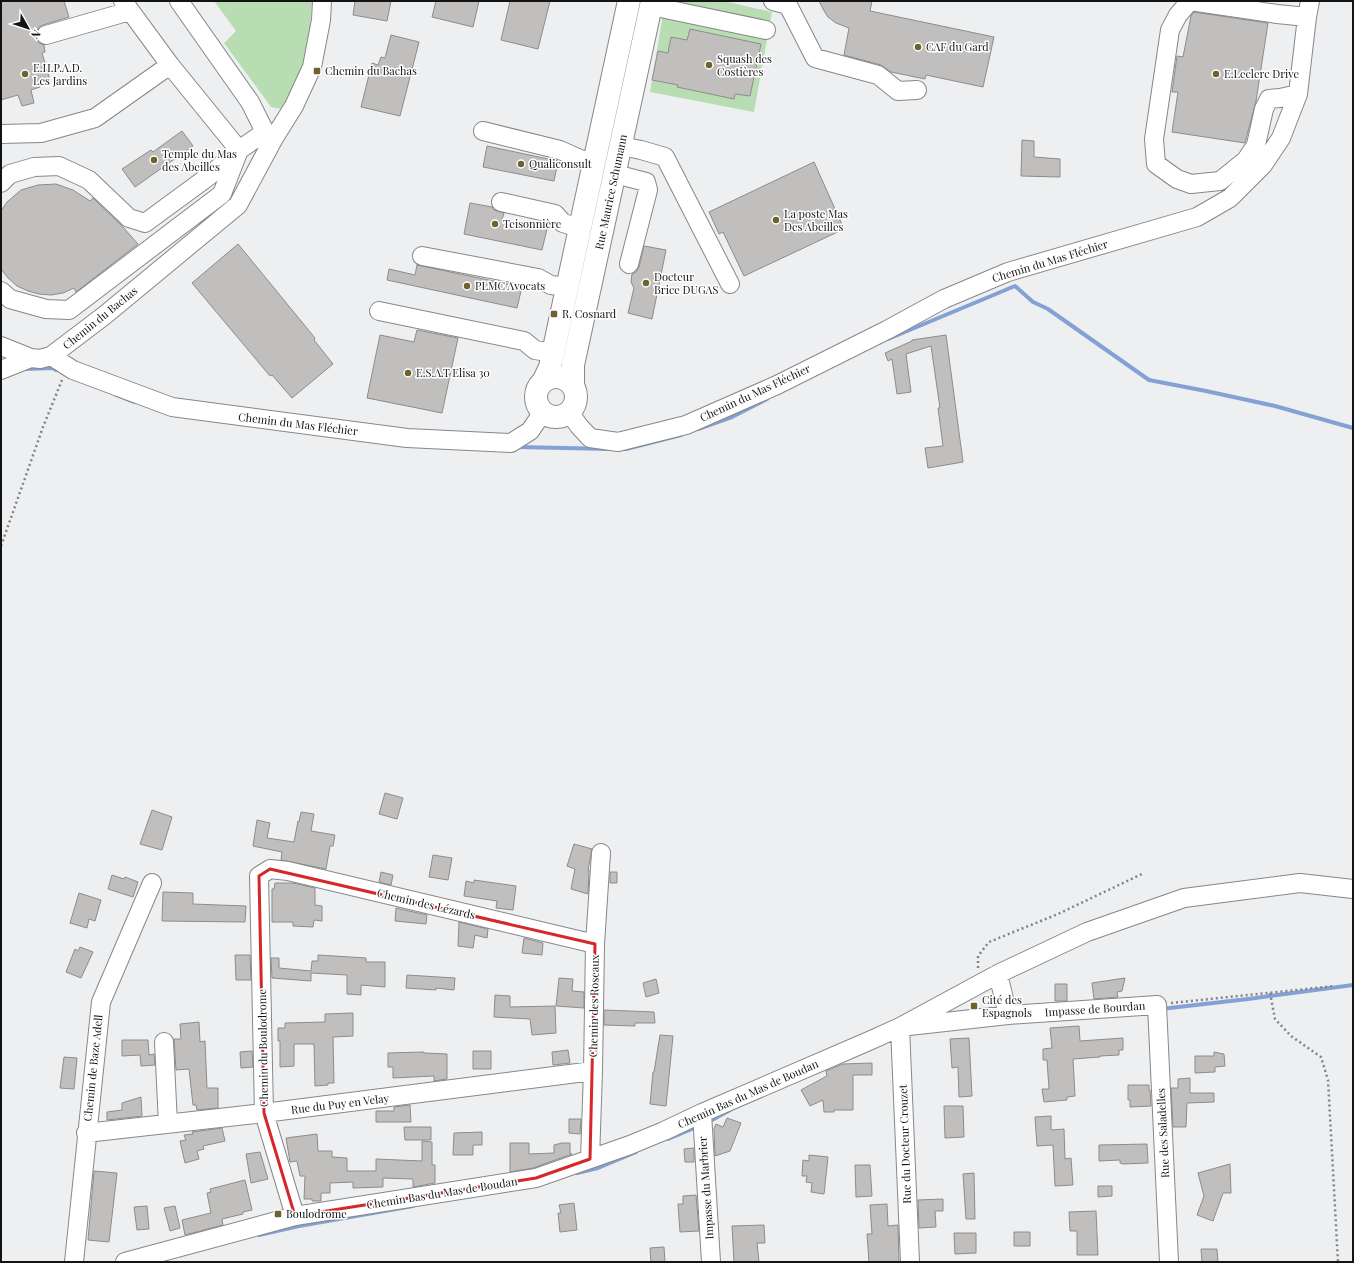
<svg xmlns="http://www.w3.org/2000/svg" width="1354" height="1263" viewBox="0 0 1354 1263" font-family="'Playfair Display',serif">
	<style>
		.green { fill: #b9ddb3 }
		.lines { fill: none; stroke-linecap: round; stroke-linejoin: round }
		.stream { stroke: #84a1d5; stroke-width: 4 }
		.building { fill: #c0bfbe; stroke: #8d8c8b }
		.minor-casing { stroke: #878788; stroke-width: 20 }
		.major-casing { stroke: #878788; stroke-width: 24 }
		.path { stroke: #838384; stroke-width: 2.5; stroke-dasharray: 2 3; stroke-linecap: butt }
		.minor { stroke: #fff; stroke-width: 18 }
		.major { stroke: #fff; stroke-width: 22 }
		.marked { fill: none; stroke: #d62828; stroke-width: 3; stroke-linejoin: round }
		.poi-dot { fill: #6e622f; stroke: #fff; stroke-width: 1.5 }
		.labels { text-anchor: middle; stroke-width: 3; stroke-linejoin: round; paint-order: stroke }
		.poi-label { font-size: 11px; fill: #131314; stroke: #fff; text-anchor: start }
		.street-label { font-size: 11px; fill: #131314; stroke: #fff }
	</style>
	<rect width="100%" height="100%" fill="#eeeff0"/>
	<path class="green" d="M214 1H312C310 33 308 66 293 95 291 100 285 105 282 109L271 107 224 43 236 31Z
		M671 1H724L772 12 754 112 650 92 663 14H669Z"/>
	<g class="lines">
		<path class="stream" d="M888 339 1015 286 1033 302 1048 309 1149 380 1206 391 1275 406 1353 428
			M25 369 53 368 56 370
			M116 395 134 402
			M698 429 732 417 767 399
			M517 447 611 449
			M621 449H626L681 435
			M1161 1009 1248 999 1353 985
			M712 1120 730 1110
			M668 1139 692 1129
			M577 1173 598 1168 636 1152
			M259 1235 299 1226 413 1206"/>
	</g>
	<path class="building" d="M1 1H64L69 17 43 25 39 27 36 32V38L39 43 44 45 45 52 42 53 50 80 38 84 40 87 31 90 34 103 22 106 18 95 1 100Z
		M355 1H391L387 21 353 15Z
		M436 1H479L473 27 432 17Z
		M510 1H550L538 49 501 40Z
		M819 1H872L870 11 994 37 983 87 926 75 925 79 891 72 881 65 844 55 849 28 836 23 828 17 823 9Z
		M1194 12 1268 23 1256 101 1245 143 1172 132 1178 92H1172L1177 56 1183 57 1191 16Z
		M690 29 761 44 750 96 735 94 734 99 677 87 678 85 652 80 658 51 668 53 671 37 687 40Z
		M391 35 419 42 400 116 361 107 372 63 378 65 381 57 385 58Z
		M182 131 193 146 135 187 122 169 151 150 153 152Z
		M1022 140 1034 141V157L1060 159V177L1021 176Z
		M487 146 558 161 554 181 483 167Z
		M814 162 844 229 744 276 723 232 719 234 709 212Z
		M56 184 73 190 90 201 93 198 122 226 138 244 76 292 74 288 63 293 51 295 39 294 28 291 17 286 8 278 1 269V211L7 202 21 190 38 185Z
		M470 203 492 207 494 210 504 213 502 220 547 229 542 250 464 234Z
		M238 244 315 338 314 340 333 364 292 398 272 375 270 376 192 283Z
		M644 246 666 250 652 319 628 313 634 288 631 282 632 274 636 272 639 267Z
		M417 265 522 287 517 308 387 280 389 269 415 275Z
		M417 330 458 338 442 413 367 398 380 335 414 342Z
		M946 335 963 462 928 468 925 448 943 446 938 408H940L931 346 906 354 911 392 897 394 892 359 888 361 885 353 912 341V340Z
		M385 793 403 798 397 819 379 814Z
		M152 810 172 817 162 850 140 844Z
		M301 812 314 814 311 831 335 835 333 846H330L326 869 281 860 282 852 253 846 257 820 270 823 267 838 294 842 298 821 299 822Z
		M574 844 592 849 588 870H589L588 894 571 889 575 869 567 866Z
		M433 855 452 858 448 880 429 877Z
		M381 872 393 875 391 885 379 882Z
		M610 872H617V883H610Z
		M112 875 124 879 125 877 138 882 133 897 108 889Z
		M474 880 516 886 513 910 496 908 497 901 464 896 466 881 474 883Z
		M275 883H293L315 888V905L322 906V921L314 920 313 927 293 926V922H272V889H274Z
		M163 892 193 893V904L246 906 245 922 162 921Z
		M79 893 101 900 95 921 89 919 87 928 70 923Z
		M396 908 427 915 426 924 395 921Z
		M459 922 488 929 487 938 475 935 473 948 458 946Z
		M524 938 543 943 542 955 522 953Z
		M80 947 93 952 81 978 66 972 75 949 78 951Z
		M235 955H250L251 980H236Z
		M318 955 366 958V962H385V987L361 985V995L347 994V975L311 973V981L272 978 271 958H279V968L311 971 312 961H318Z
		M407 975 455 978 454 990 436 988V990L406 988Z
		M559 978 573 979 572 991 584 992V1008L556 1006Z
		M1125 978 1122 991 1117 992 1118 997 1094 999 1092 983Z
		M656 979 659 993 646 997 643 983Z
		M1055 984H1067V1001H1055Z
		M495 995 510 996V1007L555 1006 556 1033 532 1035 530 1019 494 1017Z
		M604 1010 654 1012 655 1023H635V1026L604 1025Z
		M353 1013V1036L333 1037 334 1083H328V1085L315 1086 314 1044H294V1066L280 1067V1041H278V1028H285V1023L325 1022V1014Z
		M199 1022 200 1042 205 1041 207 1088H218V1108L197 1110 196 1105H193L189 1069 176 1070 174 1039H181L180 1024Z
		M1079 1026 1080 1041 1123 1038V1050H1119V1055L1100 1056V1057L1073 1059 1075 1096 1067 1097V1100L1044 1102 1042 1089H1049L1047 1060H1043V1049L1052 1048 1050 1028Z
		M660 1035 673 1036 666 1106 650 1104 653 1072H654Z
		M969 1038 972 1096 959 1097 958 1067 952 1068 950 1039Z
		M122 1040H148L149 1055 154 1054 155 1065 141 1066 140 1055 122 1056Z
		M568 1050 570 1063 553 1065 552 1052Z
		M252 1051 253 1067 241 1068 240 1052Z
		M473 1051H491V1069H473Z
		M424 1052V1053L447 1054V1079L434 1081V1076L393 1078V1067H388V1053Z
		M1214 1052 1224 1054 1225 1066 1215 1067V1072L1195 1073V1056H1214Z
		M64 1057 77 1058 74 1089 60 1088Z
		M872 1063V1075H853V1110H834V1112H824L823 1100 810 1106 801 1090 827 1076 826 1071 843 1064Z
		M1190 1078V1093H1214V1102L1187 1103 1186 1127H1173L1171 1088H1178V1079Z
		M1128 1085H1149V1090H1150L1151 1106 1130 1107V1100H1128Z
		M141 1097 142 1116 107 1120V1112L122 1110V1103Z
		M410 1105 411 1122H376V1111H394V1107Z
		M944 1106H963L964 1137 945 1138Z
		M1051 1116V1130L1064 1129 1065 1159 1071 1158 1073 1185 1055 1186 1053 1145 1037 1146 1035 1117Z
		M727 1118 741 1123 730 1151 715 1156 714 1129 716 1124 723 1127Z
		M569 1119H581L580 1134 569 1133Z
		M404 1127H431V1140H405Z
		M222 1128 225 1141 203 1146 204 1149 197 1151 199 1159 185 1163 180 1141 186 1140 184 1135 193 1134 192 1132Z
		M482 1132V1145H473V1155H453L454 1133Z
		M317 1134 318 1151H332V1157L347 1158V1171H376V1159L422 1161V1141L432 1142V1165H435V1183L413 1187V1179L383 1178V1187L353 1188V1182L330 1183V1193H321V1201H312V1199H304L305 1176H300L297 1161 290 1162 286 1138Z
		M510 1143H529V1154L554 1153V1145L562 1143H570V1153L572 1154 533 1168 510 1172Z
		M1147 1144 1148 1163 1123 1164 1120 1163V1160L1099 1161V1145Z
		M694 1148V1162H685L684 1149Z
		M260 1152 268 1179 251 1183 246 1154Z
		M809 1155 828 1157 824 1194 811 1192 812 1183 806 1182 807 1176H802L803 1160 809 1161Z
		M1230 1164 1231 1193H1223L1213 1221 1197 1215 1204 1196 1198 1173Z
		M855 1165H870L872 1196 856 1197Z
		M94 1171 117 1173 109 1242 88 1240Z
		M974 1173 975 1219H966L963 1174Z
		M245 1180 252 1210 243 1212V1214L222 1219 223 1225 185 1235 182 1220 211 1213 207 1193 211 1192 210 1189Z
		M1098 1186H1112V1196L1098 1197Z
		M696 1195 699 1231 680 1232 678 1204H683V1196Z
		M943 1199V1211H935L936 1227 919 1228 918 1200Z
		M574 1203 577 1230 560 1232 558 1213H561L559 1205Z
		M887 1204 888 1226 898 1225 899 1262H869L867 1234H872L870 1205Z
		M147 1206 149 1229 137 1230 134 1207Z
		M175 1206 180 1228 170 1231 164 1208Z
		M1096 1211 1098 1255H1077V1231H1070L1069 1212Z
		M764 1225 765 1243H757L759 1262H734L732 1226Z
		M1014 1232H1030V1246H1014Z
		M954 1233H976V1253L955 1254Z
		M664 1247 665 1262H651L650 1248Z
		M1201 1249H1217L1218 1262H1202Z"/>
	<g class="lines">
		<defs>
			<path id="minor" d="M179 1 250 102 265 132 274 138
				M773 1 788 5 815 58 878 75 898 91 917 90
				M651 6 766 30
				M46 35 130 11
				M1298 94 1280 98 1269 99 1264 109 1256 145 1246 160 1220 181 1191 184 1177 179 1156 164 1154 139 1170 30 1178 15 1190 1 1277 14 1307 17
				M483 131 560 150 580 159 594 162
				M1 134 41 133 95 118 170 65
				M621 146 641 150 665 157 730 284
				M615 174 646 182 648 190 629 264
				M1 183 10 174 34 167 59 166 89 180 129 218 145 223 209 176 239 150 265 132
				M501 202 555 214 563 223 580 228
				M422 256 538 278 551 285 567 287
				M1 291 10 299 46 309 69 310 222 194 239 150 170 65 123 1
				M379 311 524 341 535 350 553 353
				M1 346 31 358
				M51 356 73 370 172 407 407 438 511 443 530 431 543 412
				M1 370 31 358 40 359 51 356 105 315 238 205 274 138 294 106 312 67 321 20 322 1
				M569 412 579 426 590 438 618 442 686 425 777 385 887 330 944 299 1008 272 1197 217 1230 198 1263 165 1281 138 1298 94 1307 17 1310 1
				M998 974 1008 1015
				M164 1042 168 1124
				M702 1113 711 1262
				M86 1133 264 1113 593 1071
				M590 1159 593 1071 595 944 601 853
				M295 1216 264 1113 259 876 270 869 288 871 595 944
				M74 1262 101 1002 152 883
				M125 1262 295 1216 536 1178 630 1145 664 1131 702 1113 869 1041 900 1027 998 974 1087 932 1184 898 1300 883 1353 889
				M910 1262 900 1027 1008 1015 1157 1005 1169 1262"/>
			<path id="major" d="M536 397a20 20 0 1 1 40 0a20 20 0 1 1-40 0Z
				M544 380 550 367 629 1
				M573 384V365L652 1"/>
		</defs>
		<use href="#minor" class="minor-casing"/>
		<use href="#major" class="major-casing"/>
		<path class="path" d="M1 546 43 427 62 380
			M978 968V956L989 942 1058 914 1144 873
			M1270 993 1275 1019 1291 1036 1321 1057 1328 1080 1338 1262
			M1171 1003 1335 986"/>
		<use href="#minor" class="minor"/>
		<use href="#major" class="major"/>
	</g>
	<path class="marked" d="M270 869 595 944 590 1159 536 1178 295 1216 264 1113 259 876Z"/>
	<g class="poi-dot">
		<circle cx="918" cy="47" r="4"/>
		<circle cx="709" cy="65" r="4"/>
		<rect x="313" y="67" width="8" height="8" rx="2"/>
		<circle cx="25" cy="74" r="4"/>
		<circle cx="1216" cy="74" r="4"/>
		<circle cx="154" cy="160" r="4"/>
		<circle cx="521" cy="164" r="4"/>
		<circle cx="776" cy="220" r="4"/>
		<circle cx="495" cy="224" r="4"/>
		<circle cx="646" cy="283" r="4"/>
		<circle cx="467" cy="286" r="4"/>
		<rect x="550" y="310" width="8" height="8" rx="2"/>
		<circle cx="408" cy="373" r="4"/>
		<rect x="970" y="1002" width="8" height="8" rx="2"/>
		<rect x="274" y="1210" width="8" height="8" rx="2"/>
	</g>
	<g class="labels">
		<g class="poi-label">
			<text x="926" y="51">CAF du Gard</text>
			<text x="717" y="63">Squash des<tspan x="717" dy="13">Costières</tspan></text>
			<text x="33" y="72">E.H.P.A.D.<tspan x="33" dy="13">Les Jardins</tspan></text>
			<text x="325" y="75">Chemin du Bachas</text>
			<text x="1224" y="78">E.Leclerc Drive</text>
			<text x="162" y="158">Temple du Mas<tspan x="162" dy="13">des Abeilles</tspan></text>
			<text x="529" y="168">Qualiconsult</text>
			<text x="784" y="218">La poste Mas<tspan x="784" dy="13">Des Abeilles</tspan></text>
			<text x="503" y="228">Teisonnière</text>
			<text x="654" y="281">Docteur<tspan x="654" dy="13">Brice DUGAS</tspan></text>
			<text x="475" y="290">PLMC Avocats</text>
			<text x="562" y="318">R. Cosnard</text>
			<text x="416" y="377">E.S.A.T Elisa 30</text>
			<text x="982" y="1004">Cité des<tspan x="982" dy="13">Espagnols</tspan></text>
			<text x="286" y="1218">Boulodrome</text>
		</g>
		<g class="street-label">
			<text transform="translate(611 192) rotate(-78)" y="4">Rue Maurice Schumann</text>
			<text transform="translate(1050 261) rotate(-17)" y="4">Chemin du Mas Fléchier</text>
			<text transform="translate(100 318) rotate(-39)" y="4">Chemin du Bachas</text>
			<text transform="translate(755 393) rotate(-25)" y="4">Chemin du Mas Fléchier</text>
			<text transform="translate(298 424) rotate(7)" y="4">Chemin du Mas Fléchier</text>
			<text transform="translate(426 904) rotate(13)" y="4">Chemin des Lézards</text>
			<text transform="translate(594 1006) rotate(-89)" y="4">Chemin des Roseaux</text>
			<text transform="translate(1095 1009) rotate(-4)" y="4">Impasse de Bourdan</text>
			<text transform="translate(263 1048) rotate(-91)" y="4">Chemin du Boulodrome</text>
			<text transform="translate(93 1068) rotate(-84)" y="4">Chemin de Baze Adell</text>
			<text transform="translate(748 1094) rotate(-24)" y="4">Chemin Bas du Mas de Boudan</text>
			<text transform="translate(340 1104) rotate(-7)" y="4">Rue du Puy en Velay</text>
			<text transform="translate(1163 1133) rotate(-93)" y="4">Rue des Saladelles</text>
			<text transform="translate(905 1144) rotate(-92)" y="4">Rue du Docteur Crouzet</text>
			<text transform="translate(706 1188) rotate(-94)" y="4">Impasse du Marbrier</text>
			<text transform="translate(442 1193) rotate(-9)" y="4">Chemin Bas du Mas de Boudan</text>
		</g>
	</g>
	<rect width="1354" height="1263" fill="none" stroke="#131314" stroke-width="4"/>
	<g transform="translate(28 28) rotate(129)" stroke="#ffffff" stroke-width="3" paint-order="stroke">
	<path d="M0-3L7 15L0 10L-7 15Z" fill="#131314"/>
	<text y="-6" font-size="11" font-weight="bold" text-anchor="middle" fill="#131314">N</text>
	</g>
</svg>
